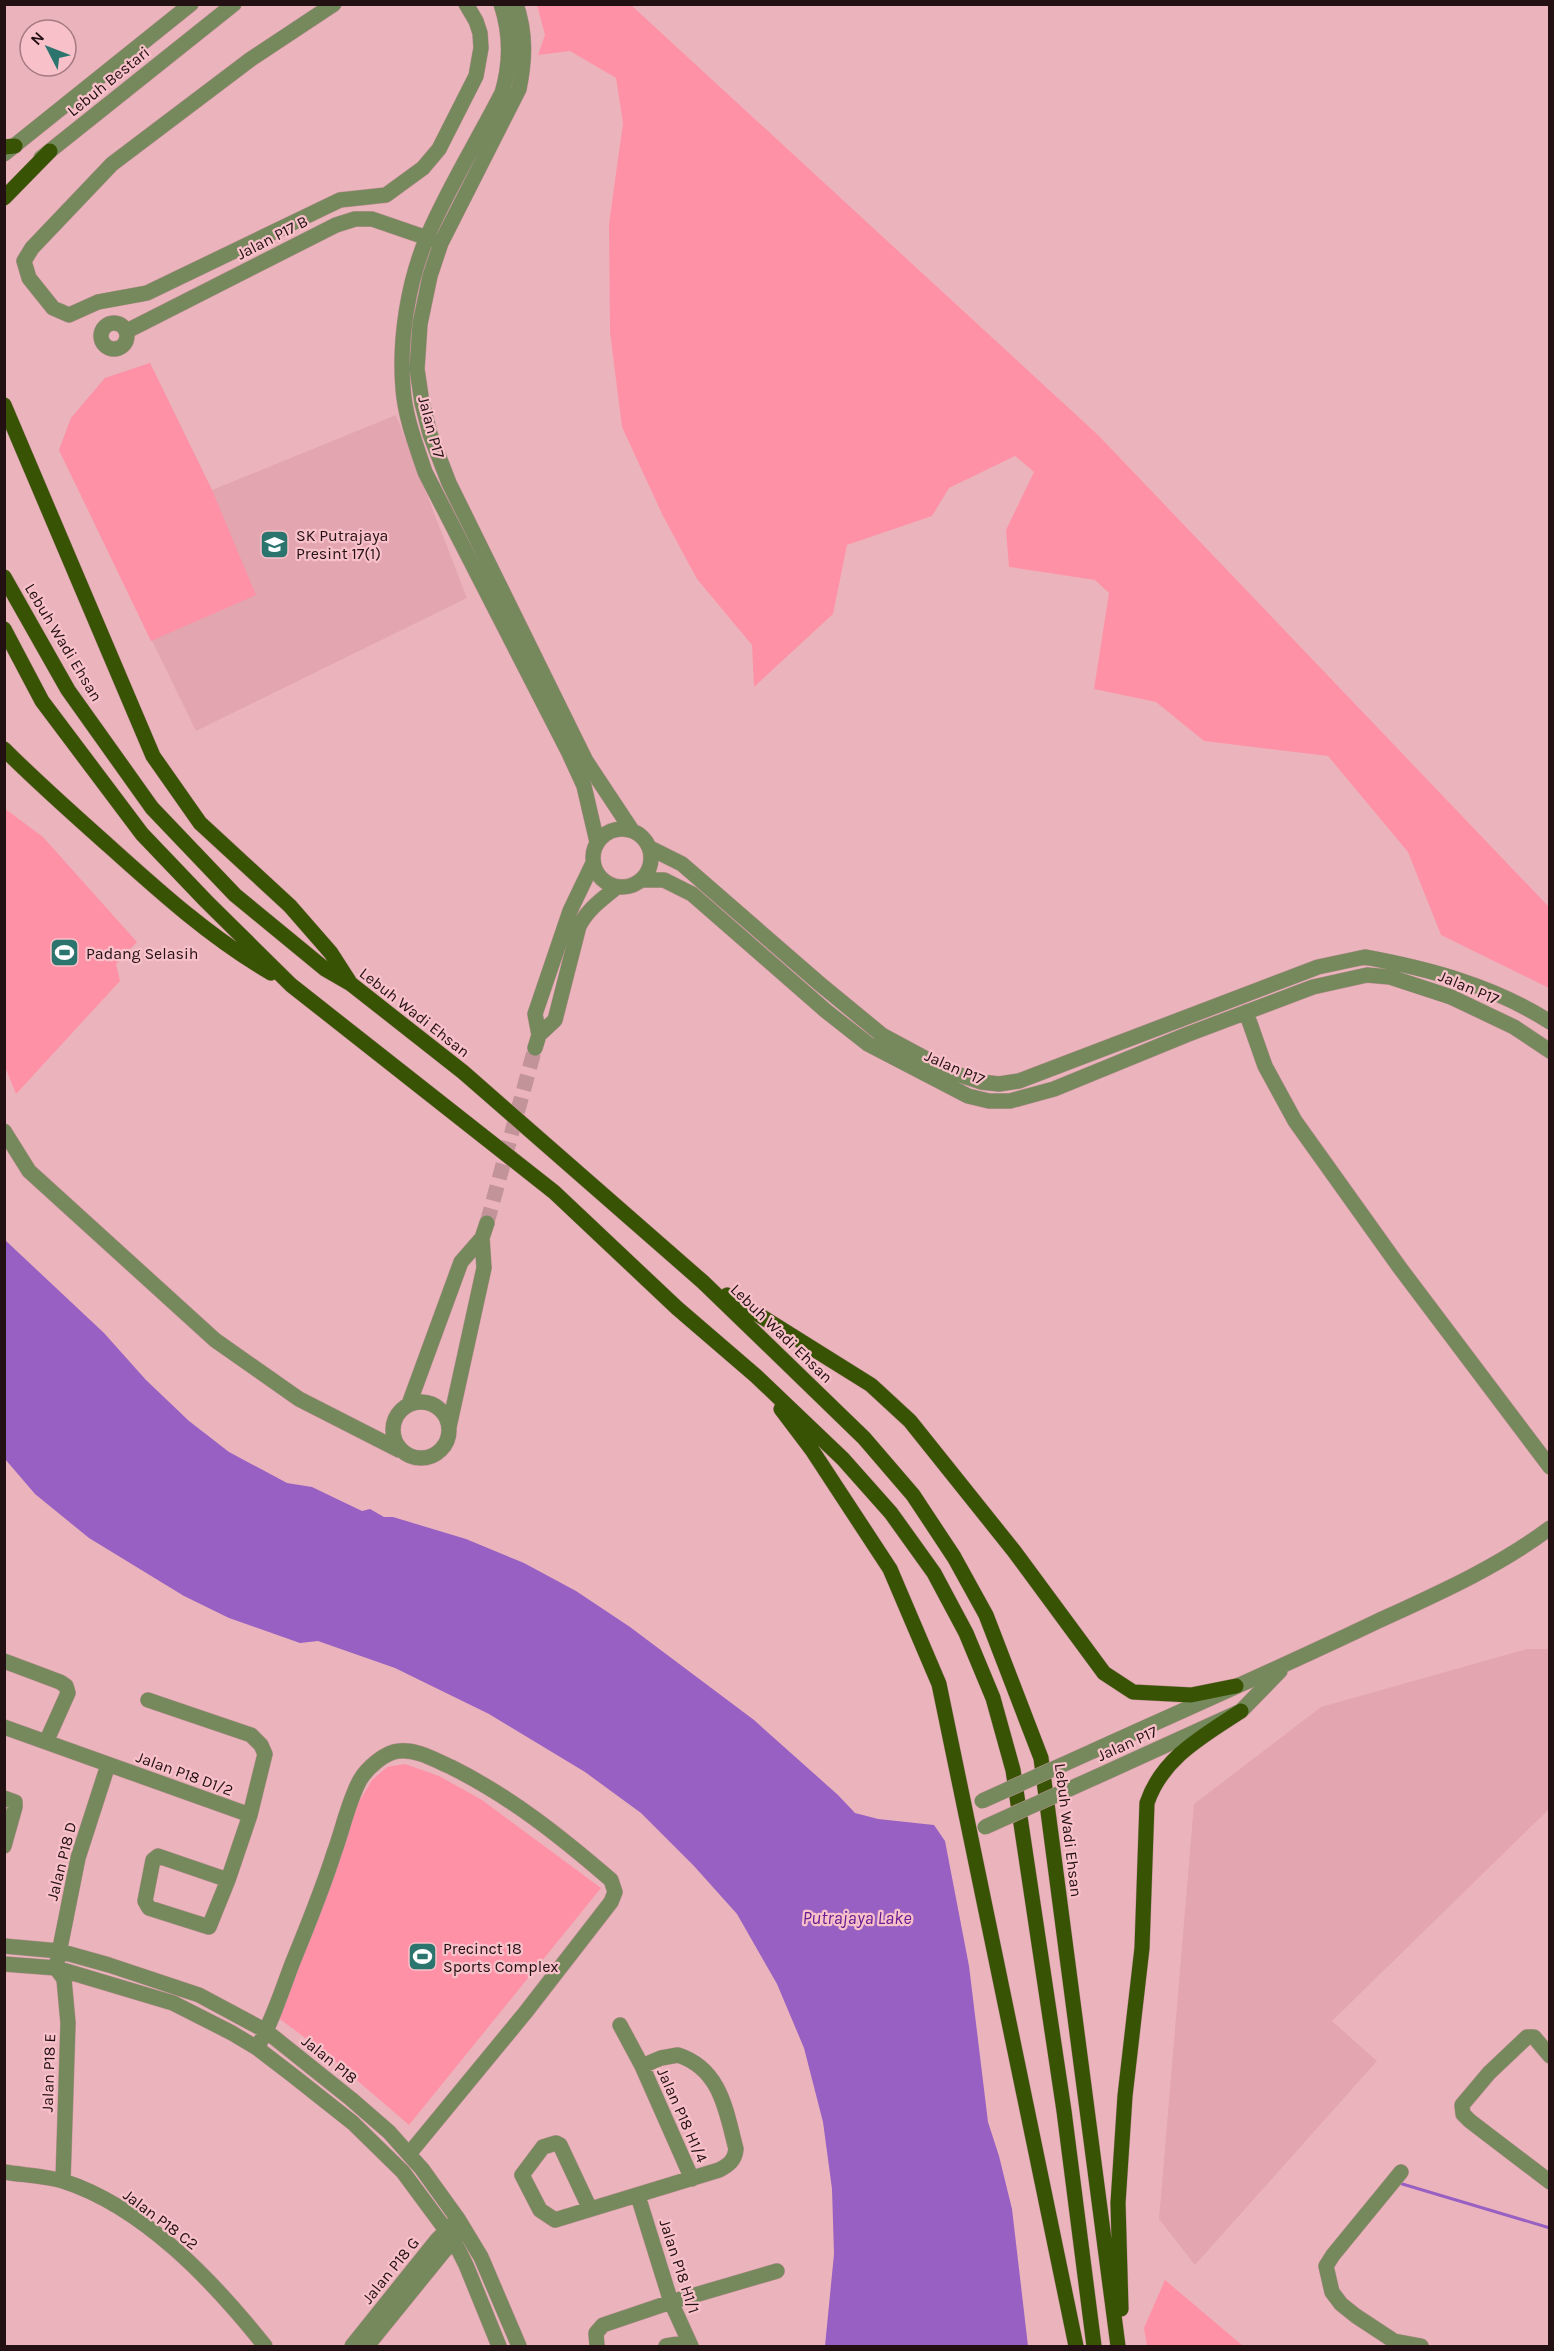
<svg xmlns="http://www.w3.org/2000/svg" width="1554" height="2351" viewBox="0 0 1554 2351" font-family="Karla,sans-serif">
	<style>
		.built { fill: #e3a5af }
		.green { fill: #fe91a6 }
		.water { fill: #9760c2 }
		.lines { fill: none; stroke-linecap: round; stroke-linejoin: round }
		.stream { stroke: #9760c2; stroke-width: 3 }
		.minor-tunnel { stroke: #c3939a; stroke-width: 15; stroke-dasharray: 15 8; stroke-linecap: butt }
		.minor-casing { stroke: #c3939a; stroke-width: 16 }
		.major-casing { stroke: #c3939a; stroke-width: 16 }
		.minor { stroke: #75895c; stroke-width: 15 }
		.major { stroke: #385303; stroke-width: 15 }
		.minor-bridge-casing { stroke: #c3939a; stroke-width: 16; stroke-linecap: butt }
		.minor-bridge { stroke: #75895c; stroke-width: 15 }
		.labels { text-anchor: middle; stroke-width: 4.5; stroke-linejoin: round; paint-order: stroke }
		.street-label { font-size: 16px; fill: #231013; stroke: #f8c1c9 }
		.poi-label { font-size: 16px; fill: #231013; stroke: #f8c1c9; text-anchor: start }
		.water-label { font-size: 18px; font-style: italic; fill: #661b94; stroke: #f8c1c9 }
	</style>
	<rect width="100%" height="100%" fill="#ebb4bc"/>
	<path class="built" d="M150 363 212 490 396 415 467 598 196 731 59 450 71 418 105 378Z
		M1527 1649H1549V1809L1332 2021 1377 2061 1195 2265 1159 2219 1194 1804 1321 1707Z"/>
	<path class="green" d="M537 5H631L1098 435 1549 907V988L1441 935 1408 852 1328 756 1204 741 1156 702 1094 689 1109 593 1095 580 1009 567 1006 530 1034 472 1015 456 949 488 932 516 847 545 833 614 754 687 752 645 697 579 663 516 622 427 610 332 609 224 623 123 616 78 570 51 538 55 545 35Z
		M150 363 212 490 256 595 151 641 59 450 71 418 105 378Z
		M4 808 43 837 137 942 116 964 120 981 16 1094 4 1064Z
		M405 1764 439 1776 482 1800 601 1888 409 2125 323 2051 277 2017 357 1805 372 1780 387 1767Z
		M1165 2280 1243 2346H1147L1144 2328Z"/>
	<path class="water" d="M5 1240 104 1333 146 1380 189 1421 229 1452 287 1483 312 1487 362 1511 370 1509 384 1517H393L466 1539 524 1563 576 1591 630 1627 754 1720 838 1795 855 1813 878 1819 934 1825 945 1841 969 1966 988 2122 999 2156 1012 2209 1028 2346H825L834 2254 832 2189 823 2122 804 2048 777 1984 737 1914 694 1866 641 1813 585 1772 489 1714 395 1668 318 1641 300 1643 229 1618 184 1596 89 1538 35 1494 5 1459Z"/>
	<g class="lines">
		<path class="stream" d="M1399 2183 1550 2228"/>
		<path class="minor-tunnel" d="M487 1223 535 1048"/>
		<defs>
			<path id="minor" d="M334 4 251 59 112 164 32 248 24 261 29 278 53 308 69 315 98 302 147 293 340 200 386 195 423 168 439 149 476 76 481 48 480 33 476 21 466 4
				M501 4C511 34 511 63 502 93 478 140 449 186 428 235 408 281 399 339 403 388 405 417 416 445 425 472L568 751 584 786 597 842
				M516 4C526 33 525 60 519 89L441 243 430 276 420 324 417 369 422 403 430 434 449 483 586 761 631 829
				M4 154 191 4
				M41 158 234 4
				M101 336a13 13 0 1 1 26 0a13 13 0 1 1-26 0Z
				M127 331 336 225 355 219H372L436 241
				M593 858a29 29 0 1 1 58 0a29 29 0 1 1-58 0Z
				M650 848 682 864 820 984 882 1035 951 1072 981 1082 999 1084 1019 1081 1318 967 1365 957C1430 969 1494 986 1550 1022
				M641 880H664L692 894 826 1011 868 1044 968 1096 989 1101H1010L1054 1089 1186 1035 1313 987 1367 975 1390 977 1451 997 1514 1027 1550 1051
				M1246 1012 1265 1066 1295 1121 1400 1268 1550 1467
				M539 1035 555 1020 579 926C588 909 602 899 617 887
				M535 1048 539 1035 535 1014 570 911 593 863
				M4 1131 29 1171 215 1340 299 1399 399 1450
				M393 1430a28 28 0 1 1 56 0a28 28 0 1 1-56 0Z
				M409 1404 461 1262 482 1238
				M449 1427 484 1268 482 1238 487 1223
				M4 1661 60 1682 66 1686 68 1693 47 1740
				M148 1700 251 1735 261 1745 265 1754 250 1815 228 1880 209 1927 149 1908 145 1901 153 1860 158 1856 228 1880
				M4 1727 250 1815
				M1093 1751C1188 1708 1284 1666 1378 1621 1437 1594 1498 1567 1550 1528
				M1096 1777 1241 1711 1280 1671
				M4 1798 15 1802V1807L4 1846
				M4 1946 59 1951 109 1965 199 1995 266 2031 351 2099 389 2132 422 2169 458 2219 481 2257 519 2346
				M4 1964 56 1968 173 2003 232 2033 257 2048 291 2074 353 2123 403 2172 454 2241 466 2265 499 2346
				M620 2025 642 2066 692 2179
				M257 2048C272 2022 281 1993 292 1964 307 1927 322 1891 334 1853 343 1829 348 1802 360 1780 367 1768 385 1752 399 1751 417 1749 435 1760 451 1767 511 1797 560 1836 611 1880L615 1892 611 1902 525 2013 409 2154
				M1550 2056 1534 2037H1527L1489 2073 1462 2105 1463 2114 1470 2121 1550 2182
				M4 2172C23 2175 45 2176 63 2181 144 2207 214 2282 265 2346
				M1401 2172 1333 2255 1326 2266 1332 2292 1341 2304 1356 2316 1394 2341 1421 2346
				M63 2181 68 2023 64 1979 56 1968 78 1858 108 1765
				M638 2196 671 2302 691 2346
				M590 2209 560 2145 556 2143 543 2147 522 2175 540 2210 555 2220 719 2170C729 2165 735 2160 736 2149 726 2111 721 2069 678 2055L661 2058 642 2066
				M352 2346 437 2240 453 2224
				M367 2346 444 2251 460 2234
				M597 2346 596 2333 603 2325 671 2302 777 2271
				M666 2346 689 2342"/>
			<path id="major" d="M4 147 15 146
				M4 198 50 151
				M4 405 153 756 200 823 290 906 331 953 349 981
				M4 577 68 690 152 808 235 895 325 969 351 984 463 1072 703 1282 864 1438 913 1495 954 1557 986 1615 1041 1758 1118 2346
				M4 629 42 701 142 834 206 901 291 985 554 1192 677 1308 756 1376 843 1459 891 1513 934 1573 966 1633 993 1698 1013 1770 1064 2111 1094 2346
				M4 749C38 783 73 814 109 846 160 892 211 938 271 973
				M727 1295 871 1385 910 1421 1014 1551 1104 1673 1133 1692 1191 1695 1236 1686
				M781 1409 812 1450 890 1569 939 1684 1076 2346
				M1121 2309 1118 2203 1125 2096 1142 1948 1147 1803C1162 1758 1203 1736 1241 1711"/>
		</defs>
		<use href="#minor" class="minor-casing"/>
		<use href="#major" class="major-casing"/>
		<use href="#minor" class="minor"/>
		<use href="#major" class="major"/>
		<defs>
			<path id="minor-bridge" d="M982 1801 1093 1751
				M985 1827 1096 1777"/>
		</defs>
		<use href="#minor-bridge" class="minor-bridge-casing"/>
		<use href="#minor-bridge" class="minor-bridge"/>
	</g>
	<defs>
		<symbol id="school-square" viewBox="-11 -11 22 22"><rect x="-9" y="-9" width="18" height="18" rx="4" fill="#2c756f" stroke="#f8c1c9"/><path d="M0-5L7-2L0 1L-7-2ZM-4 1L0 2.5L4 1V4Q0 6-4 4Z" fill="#fff"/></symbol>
		<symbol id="stadium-square" viewBox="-11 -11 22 22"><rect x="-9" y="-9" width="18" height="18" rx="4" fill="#2c756f" stroke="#f8c1c9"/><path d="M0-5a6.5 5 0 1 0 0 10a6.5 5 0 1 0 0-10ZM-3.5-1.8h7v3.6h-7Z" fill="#fff"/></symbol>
	</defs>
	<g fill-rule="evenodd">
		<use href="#school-square" x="258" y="528" width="33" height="33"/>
		<use href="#stadium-square" x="48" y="936" width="33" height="33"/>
		<use href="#stadium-square" x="406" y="1940" width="33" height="33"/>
	</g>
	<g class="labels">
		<g class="street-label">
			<text transform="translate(108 81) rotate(-39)" y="6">Lebuh Bestari</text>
			<text transform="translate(272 237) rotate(-27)" y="6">Jalan P17 B</text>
			<text transform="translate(432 427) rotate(75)" y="6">Jalan P17</text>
			<text transform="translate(64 642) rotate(59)" y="6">Lebuh Wadi Ehsan</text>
			<text transform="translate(1469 987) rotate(23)" y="6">Jalan P17</text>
			<text transform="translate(415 1012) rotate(38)" y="6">Lebuh Wadi Ehsan</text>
			<text transform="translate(955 1067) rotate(24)" y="6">Jalan P17</text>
			<text transform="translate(782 1333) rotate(44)" y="6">Lebuh Wadi Ehsan</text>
			<text transform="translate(1127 1743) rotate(-24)" y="6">Jalan P17</text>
			<text transform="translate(185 1773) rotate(20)" y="6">Jalan P18 D1/2</text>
			<text transform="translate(1069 1830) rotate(83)" y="6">Lebuh Wadi Ehsan</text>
			<text transform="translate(61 1861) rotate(-76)" y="6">Jalan P18 D</text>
			<text transform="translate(330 2059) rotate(39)" y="6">Jalan P18</text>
			<text transform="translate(48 2073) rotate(-88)" y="6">Jalan P18 E</text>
			<text transform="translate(683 2115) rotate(66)" y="6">Jalan P18 H1/4</text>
			<text transform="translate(161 2219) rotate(37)" y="6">Jalan P18 C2</text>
			<text transform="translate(680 2266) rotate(72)" y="6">Jalan P18 H1/1</text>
			<text transform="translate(390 2270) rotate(-51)" y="6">Jalan P18 G</text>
		</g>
		<g class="poi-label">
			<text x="296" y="541">SK Putrajaya<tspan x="296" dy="18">Presint 17(1)</tspan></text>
			<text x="86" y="959">Padang Selasih</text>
			<text x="443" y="1954">Precinct 18<tspan x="443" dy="18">Sports Complex</tspan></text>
		</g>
		<g class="water-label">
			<text x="857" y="1924">Putrajaya Lake</text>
		</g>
	</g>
	<rect width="1554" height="2351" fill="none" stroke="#231013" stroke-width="12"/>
	<g transform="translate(48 48) rotate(312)"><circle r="28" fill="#f8c1c9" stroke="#a37a80" stroke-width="1.5"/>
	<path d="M0-4.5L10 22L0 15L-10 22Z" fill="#2c756f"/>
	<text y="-9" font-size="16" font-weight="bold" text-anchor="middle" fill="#231013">N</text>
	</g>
</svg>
